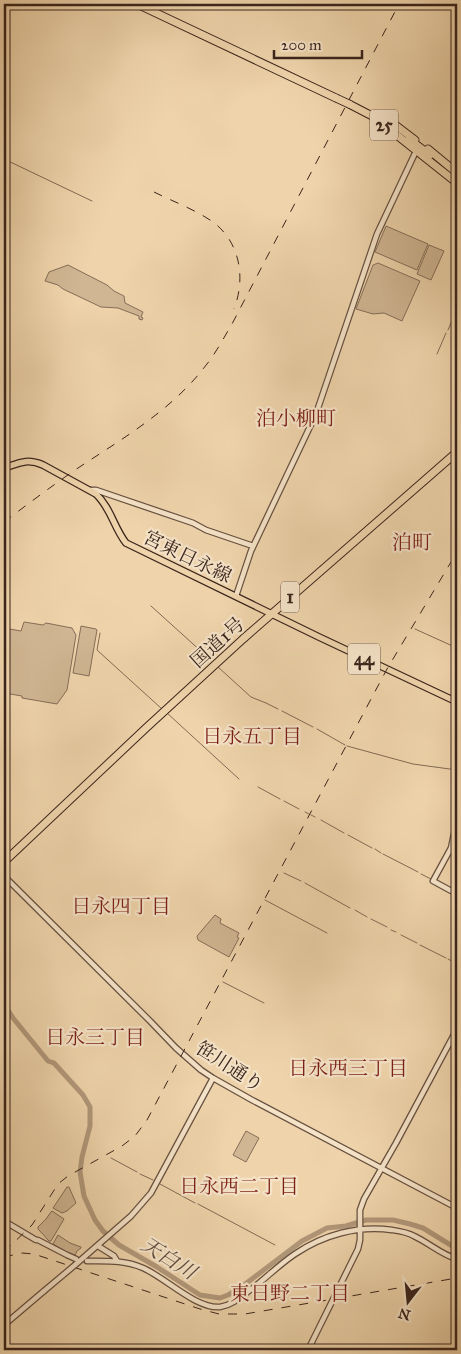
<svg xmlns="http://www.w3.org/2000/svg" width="461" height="1354" viewBox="0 0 461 1354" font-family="'IM FELL Great Primer','Noto Serif JP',serif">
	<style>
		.green { fill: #d0b693; stroke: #856d58 }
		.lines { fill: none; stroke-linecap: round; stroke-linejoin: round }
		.stream { stroke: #816a54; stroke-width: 1 }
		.river { stroke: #b1987a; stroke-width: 5 }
		.minor-casing { stroke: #675040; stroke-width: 7 }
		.major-casing { stroke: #3a241c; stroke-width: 8 }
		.highway-casing { stroke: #3a241c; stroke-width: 9 }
		.minor { stroke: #f5e3c8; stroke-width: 4.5 }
		.major { stroke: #efd4ab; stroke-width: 5.5 }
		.highway { stroke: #efd4ab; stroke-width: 7 }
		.rail { stroke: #3a241c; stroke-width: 1; stroke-dasharray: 9 9; stroke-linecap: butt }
		.minor-bridge-casing { stroke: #675040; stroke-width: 7; stroke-linecap: butt }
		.highway-bridge-casing { stroke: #3a241c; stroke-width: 9; stroke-linecap: butt }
		.minor-bridge { stroke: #f5e3c8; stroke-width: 4.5 }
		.highway-bridge { stroke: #efd4ab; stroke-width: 7 }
		.labels { text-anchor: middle; stroke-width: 4.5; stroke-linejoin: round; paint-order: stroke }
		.shield { fill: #f5e3c8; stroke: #725d50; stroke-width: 1 }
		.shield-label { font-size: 18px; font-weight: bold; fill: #3a241c }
		.street-label { font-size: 19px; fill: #3a241c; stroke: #f5e3c8 }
		.neighbourhood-label { font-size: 20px; fill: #7a1f14; stroke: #f5e3c8 }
		.water-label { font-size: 20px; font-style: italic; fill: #5e4738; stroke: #f5e3c8 }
	</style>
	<rect width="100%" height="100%" fill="#efd4ab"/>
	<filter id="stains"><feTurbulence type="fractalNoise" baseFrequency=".004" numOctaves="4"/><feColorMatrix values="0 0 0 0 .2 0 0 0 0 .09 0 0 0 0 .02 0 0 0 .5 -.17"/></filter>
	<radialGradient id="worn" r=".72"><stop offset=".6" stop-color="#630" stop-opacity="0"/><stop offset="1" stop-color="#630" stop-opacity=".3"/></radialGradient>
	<path class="green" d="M386 226 428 244 417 270 375 252Z
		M429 245 444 251 431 280 417 274Z
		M378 263 420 281 402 321 384 313 373 314 356 309 373 265Z
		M68 265 107 285 114 291 124 296 125 303 143 312 141 317 143 318 142 320 139 319V316L118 308 101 307 63 289 58 285 45 281 49 272Z
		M24 622 43 625 46 623 72 628 76 635 67 690 57 704 22 698V696L4 693V628L21 631Z
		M81 626 96 629 97 630 89 676 73 673Z
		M215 915 221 919 220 923 239 933 237 937 239 938 229 957 198 940 197 936Z
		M246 1131 259 1138 246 1162 233 1155Z
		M67 1187H69L76 1203 67 1211 62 1213 53 1208Z
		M52 1211 64 1219 51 1241H49L38 1229V1227L46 1219 51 1212Z
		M58 1235 70 1243 81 1247V1248L77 1251 75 1255 68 1253 53 1244Z"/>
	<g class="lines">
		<path class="stream" d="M4 159 92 201
			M448 330 457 308
			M437 354 446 333
			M151 606 213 662
			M415 629 457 648
			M100 633 97 650 162 709
			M218 667 251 697 266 703 278 709
			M282 711 313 727
			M167 713 239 779
			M317 729 345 745
			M347 746 413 764 457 770
			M258 787 280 799
			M284 801 299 809
			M305 812 309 814
			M311 815 315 817
			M321 820 344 833
			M348 835 372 848
			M375 849 381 853
			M383 854 418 872
			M284 873 301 881
			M421 874 431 879
			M305 883 350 908
			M265 900 327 933
			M355 910 367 917
			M371 919 387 927
			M391 930 396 932
			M401 935 417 943
			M420 945 446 958
			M448 959 457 964
			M223 982 264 1003
			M111 1158 137 1172
			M140 1174 153 1180
			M160 1184 195 1203
			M198 1204 275 1245"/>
		<path class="river" d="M4 1007 7 1009 13 1018 48 1061 54 1063 83 1095 90 1107V1126L82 1157 80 1172 84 1196 95 1220 103 1231 119 1245 157 1267 200 1295 220 1298 228 1295 240 1288 302 1241 327 1228 346 1226 366 1220H393L410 1224 423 1228 457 1249"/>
		<defs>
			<path id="minor" d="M90 490H96L193 523 206 530 253 546
				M236 596 251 551 316 414 377 234 417 149
				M457 829 454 834 451 848 433 881 457 894
				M4 876 150 1021 176 1048 201 1070 213 1078 252 1100 457 1208
				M4 1221 36 1240H38L67 1255 76 1259
				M98 1246 114 1256 117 1261
				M87 1261C107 1261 125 1260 143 1268 166 1278 196 1309 220 1307 233 1305 243 1295 253 1288 267 1277 280 1264 295 1254 323 1235 358 1225 392 1230 399 1231 407 1232 414 1236 429 1243 442 1255 457 1259
				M75 1265 131 1216 151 1193 213 1078
				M4 1325 44 1291
				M308 1350 358 1249 360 1240V1210L364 1199 396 1143 457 1029"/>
			<path id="major" d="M4 468C19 463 27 458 43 465L96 494C111 508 114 528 126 543L319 637 457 702"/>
			<path id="highway" d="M137 4 336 98
				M349 104 374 117 457 183
				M388 124H394L415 140
				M409 139 430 155
				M428 149 457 173
				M4 862 146 728 243 639 457 452"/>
		</defs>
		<use href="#minor" class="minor-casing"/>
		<use href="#major" class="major-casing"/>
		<use href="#highway" class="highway-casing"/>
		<use href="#minor" class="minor"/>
		<use href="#major" class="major"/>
		<use href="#highway" class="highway"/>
		<path class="rail" d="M154 192C172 201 196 210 213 222 240 242 246 278 234 309
			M4 522C28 504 53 485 78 468 122 439 170 411 203 369 215 355 223 339 232 324L399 4
			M4 1252 32 1225 58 1184 68 1176 122 1146 135 1136 147 1120 387 669 457 552
			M4 1257 22 1253 34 1254 200 1309 219 1314H245L457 1278"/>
		<defs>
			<path id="minor-bridge" d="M44 1291 75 1265"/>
			<path id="highway-bridge" d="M336 98 349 104"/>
		</defs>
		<use href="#minor-bridge" class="minor-bridge-casing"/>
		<use href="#highway-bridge" class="highway-bridge-casing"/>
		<use href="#minor-bridge" class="minor-bridge"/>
		<use href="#highway-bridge" class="highway-bridge"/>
	</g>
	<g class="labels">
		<g class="shield">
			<rect x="370" y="109.5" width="28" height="31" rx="4"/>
			<rect x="281" y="581.5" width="18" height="31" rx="4"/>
			<rect x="348" y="643.5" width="32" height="31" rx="4"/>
		</g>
		<g class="shield-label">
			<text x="384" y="131">25</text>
			<text x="290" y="603">1</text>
			<text x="364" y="665">44</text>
		</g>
		<g class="street-label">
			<text transform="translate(188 556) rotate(26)" y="7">宮東日永線</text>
			<text transform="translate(217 642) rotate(-42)" y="7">国道1号</text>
			<text transform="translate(230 1066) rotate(33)" y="7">笹川通り</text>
		</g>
		<g class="neighbourhood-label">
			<text x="296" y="425">泊小柳町</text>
			<text x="412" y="549">泊町</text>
			<text x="252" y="743">日永五丁目</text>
			<text x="121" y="913">日永四丁目</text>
			<text x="95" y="1044">日永三丁目</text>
			<text x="348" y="1075">日永西三丁目</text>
			<text x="239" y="1193">日永西二丁目</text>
			<text x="290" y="1300">東日野二丁目</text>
		</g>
		<g class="water-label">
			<text transform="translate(169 1258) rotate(32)" y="7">天白川</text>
		</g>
	</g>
	<rect width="461" height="1354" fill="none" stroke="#efd4ab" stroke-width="20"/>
	<rect x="5" y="5" width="451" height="1344" fill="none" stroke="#3a241c" stroke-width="2.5"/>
	<rect x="10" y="10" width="441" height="1334" fill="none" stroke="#3a241c"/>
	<g transform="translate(408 1302) rotate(196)" stroke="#f5e3c8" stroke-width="4" paint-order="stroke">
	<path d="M0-4L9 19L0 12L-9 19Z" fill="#3a241c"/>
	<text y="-8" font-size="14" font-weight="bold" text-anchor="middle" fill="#3a241c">N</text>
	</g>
	<path d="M274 50v8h88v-8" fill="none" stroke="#3a241c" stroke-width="2.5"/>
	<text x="281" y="50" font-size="15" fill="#3a241c" stroke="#f5e3c8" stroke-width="4" paint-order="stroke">200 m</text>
	<rect width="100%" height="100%" filter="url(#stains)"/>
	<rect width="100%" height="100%" fill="url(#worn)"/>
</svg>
